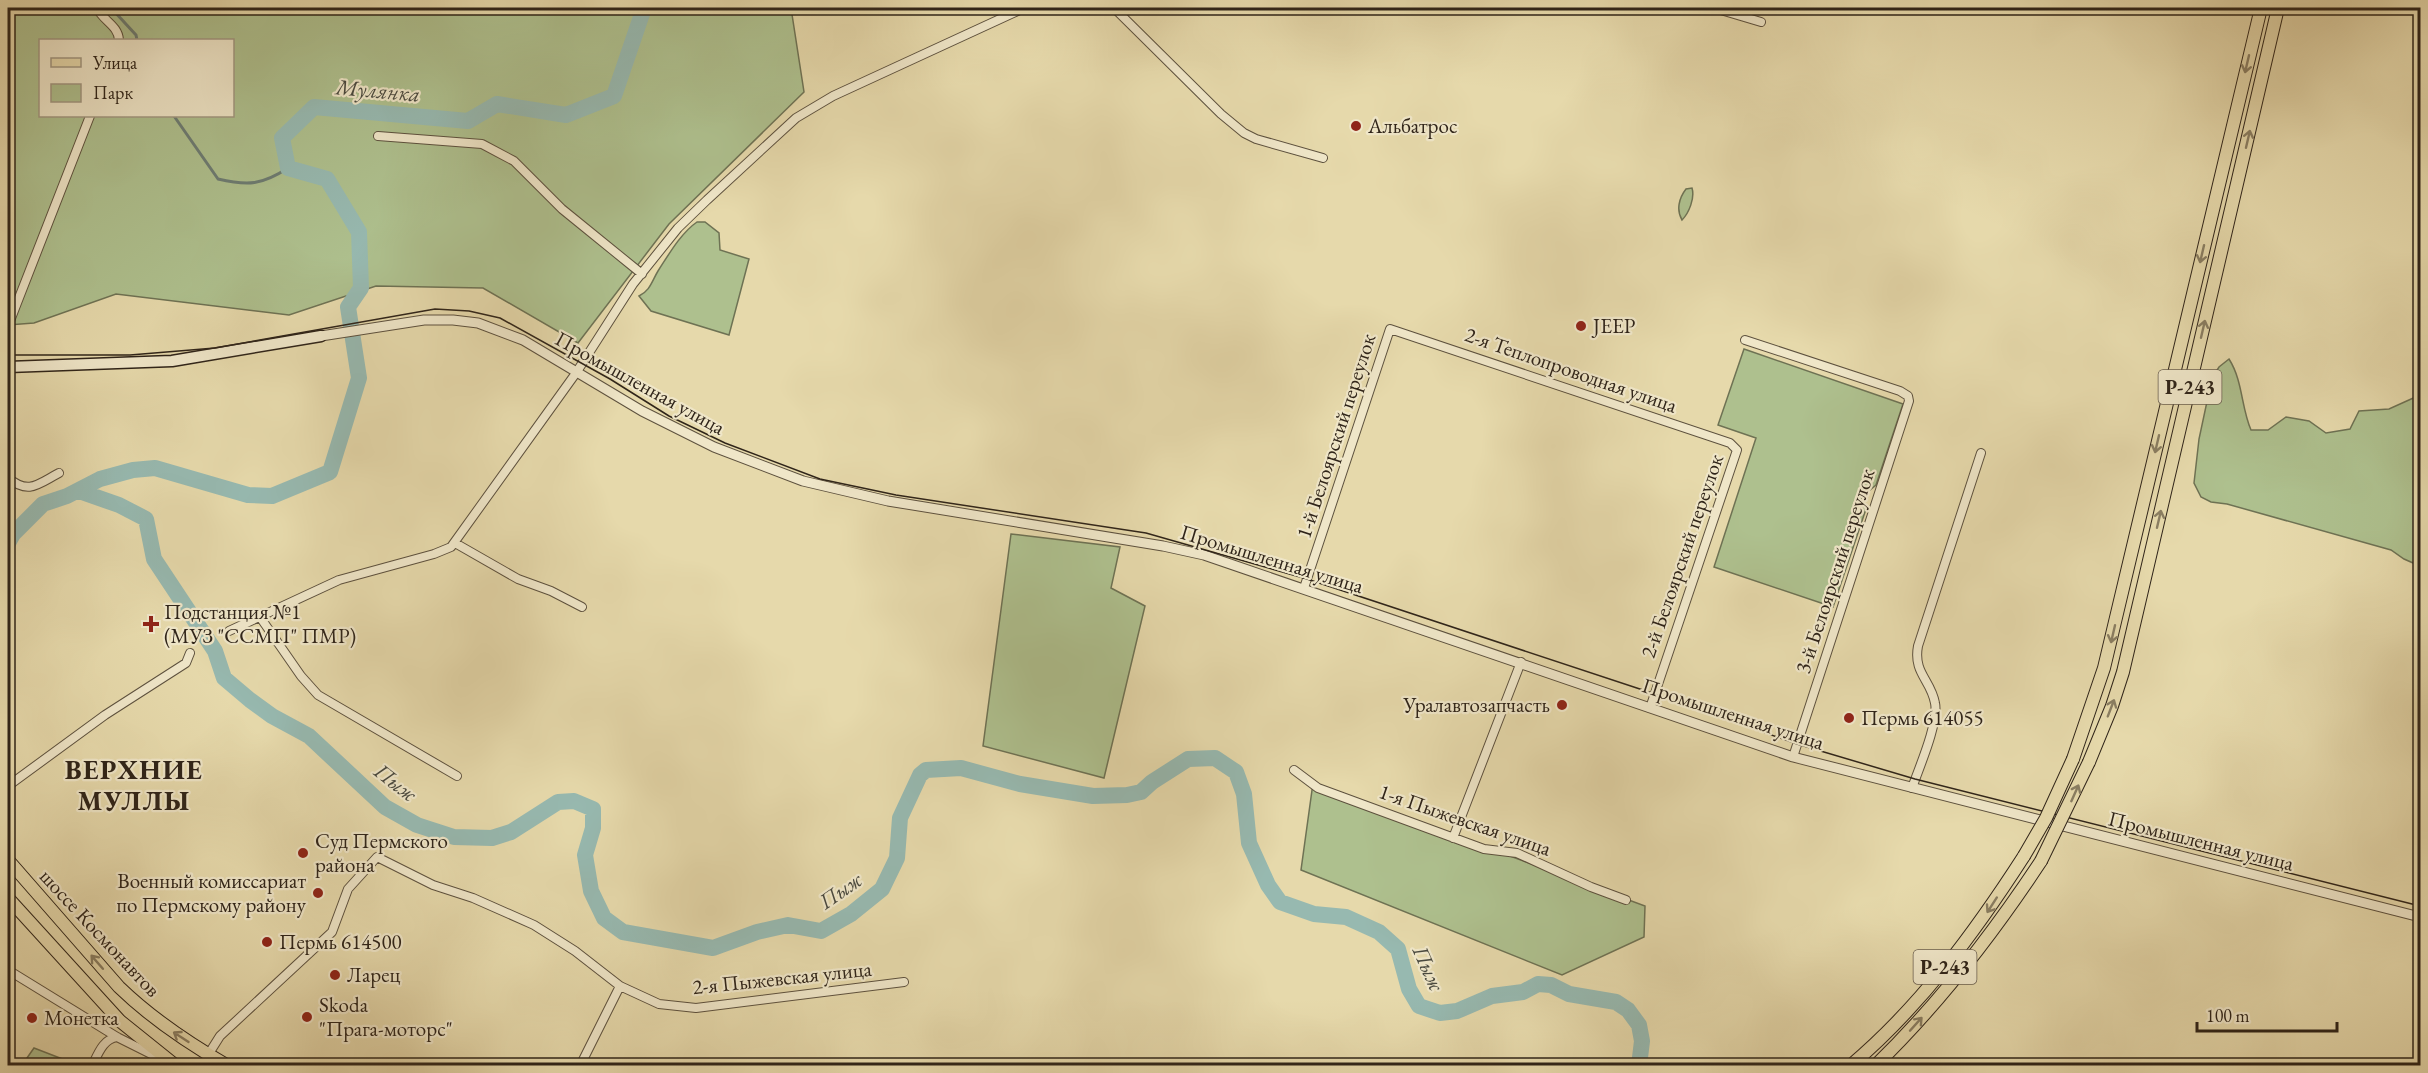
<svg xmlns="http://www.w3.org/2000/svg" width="2428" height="1073" viewBox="0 0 2428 1073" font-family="'EB Garamond',serif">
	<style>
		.green { fill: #aec08e; stroke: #6e7254; stroke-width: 1.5; fill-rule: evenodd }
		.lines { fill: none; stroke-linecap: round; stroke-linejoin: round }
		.stream { stroke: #6d7d74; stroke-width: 3 }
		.river { stroke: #97b9b0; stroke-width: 16 }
		.minor-casing { stroke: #5d513e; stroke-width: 10 }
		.tertiary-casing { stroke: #5d513e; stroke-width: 11 }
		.secondary-casing { stroke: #2f2419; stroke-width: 13 }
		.primary-casing { stroke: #2f2419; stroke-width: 14 }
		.trunk-casing { stroke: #2f2419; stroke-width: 14 }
		.minor { stroke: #efe6c8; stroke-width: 8 }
		.tertiary { stroke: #efe6c8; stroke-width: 9 }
		.secondary { stroke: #efe6c8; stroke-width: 10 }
		.primary { stroke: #e6d9ab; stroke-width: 12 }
		.trunk { stroke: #e6d9ab; stroke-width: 12 }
		.tram { stroke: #2f2419; stroke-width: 1.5 }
		.trunk-bridge-casing { stroke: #2f2419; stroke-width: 14; stroke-linecap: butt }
		.trunk-bridge { stroke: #e6d9ab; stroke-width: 12 }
		.oneway { stroke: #8a7e62 }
		.poi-dot { fill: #8f2418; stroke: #efe6c8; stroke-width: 2 }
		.labels { text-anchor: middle; stroke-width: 4.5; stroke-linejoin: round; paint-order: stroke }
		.shield { fill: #efe6c8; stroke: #695e4e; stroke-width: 1.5 }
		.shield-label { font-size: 20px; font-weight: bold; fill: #2f2419 }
		.poi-label { font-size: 21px; fill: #2f2419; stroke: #efe6c8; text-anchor: start }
		.street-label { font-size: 21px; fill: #2f2419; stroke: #efe6c8 }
		.water-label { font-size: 22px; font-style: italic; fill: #49493f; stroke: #efe6c8 }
		.district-label { font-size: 27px; font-weight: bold; letter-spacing: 1.5px; fill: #2f2419; stroke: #efe6c8 }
	</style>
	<rect width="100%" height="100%" fill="#e6d9ab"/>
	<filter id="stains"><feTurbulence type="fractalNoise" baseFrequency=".00333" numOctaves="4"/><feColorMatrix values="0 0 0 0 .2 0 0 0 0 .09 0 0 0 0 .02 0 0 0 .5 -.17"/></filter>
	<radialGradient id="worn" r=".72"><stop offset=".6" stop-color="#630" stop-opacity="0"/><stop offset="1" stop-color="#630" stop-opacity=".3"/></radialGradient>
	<path class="green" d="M8 8H791L804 92 669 224 578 343 483 288 376 286 289 315 116 294 34 323 8 325ZM40 40H232V116H40Z
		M1692 188C1695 198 1689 213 1682 220 1676 210 1679 198 1686 189Z
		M697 222H705L719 233 720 250 749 259 729 335 651 311 639 296C650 291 652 281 658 271 669 254 681 233 697 222Z
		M1744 349 1903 404 1876 485 1865 494 1860 493 1866 509 1833 607 1714 567 1756 438 1718 425Z
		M2229 359C2243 381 2241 407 2251 430H2268L2286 417 2309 421 2326 433 2350 429 2359 411 2389 409 2420 395V566L2404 559 2391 550 2227 504 2211 502 2201 497 2194 483 2199 439 2212 378 2219 367Z
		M1011 534 1120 547 1111 588 1145 606 1104 778 983 746Z
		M1313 783 1645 906 1644 937 1562 975 1301 870Z
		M34 1048 78 1065H22Z"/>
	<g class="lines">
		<path class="stream" d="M113 10 136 35 137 40
			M174 116 218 179C248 186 262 185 288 168"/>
		<path class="river" d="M79 491 119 505 146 519 154 559 215 651 224 678 250 700 272 716 309 736 385 807 417 825 454 837 492 838 511 832 558 802 574 801 593 809V828L585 855 591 891 604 918 623 932 713 948 757 932 788 925 821 931 851 914 882 889 897 858 900 818 920 775 926 770 961 768 1020 784 1093 796 1127 795 1141 792 1152 782 1188 759 1215 758 1236 772 1244 794 1249 843 1268 885 1280 902 1314 914 1346 917 1379 932 1398 949 1409 989 1419 1006 1440 1013 1457 1011 1492 996 1523 992 1538 984 1551 985 1569 994 1616 1002 1628 1010 1639 1025 1642 1041 1639 1066
			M8 543 13 534 43 504 67 496 100 479 133 470 155 468 248 495 272 496 330 472 359 378 348 307 361 288 359 232 327 179 288 168 282 138 314 107 468 121 497 104 566 115 614 96 644 8"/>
		<defs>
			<path id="minor" d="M97 8C103 21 118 25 119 40
				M1114 8 1221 114 1244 133 1256 139 1323 158
				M1714 8 1761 22
				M378 136 482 144 514 161 562 209 642 274
				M8 326 90 116
				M1745 340 1900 391 1908 396 1909 401 1793 757
				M8 478C29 495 38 484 59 473
				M455 543 518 579 551 591 582 607
				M1304 588 1390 329 1730 443 1737 450 1650 708
				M260 617 301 676 318 695 457 776
				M229 631 339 580 434 554 451 547 576 373 633 284 678 228 707 200 796 118 833 96 1024 8
				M1294 770 1318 788 1484 849 1517 853 1591 887 1626 900
				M8 786 105 715 186 663 190 653
				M1912 788C1919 768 1939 722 1935 703 1931 680 1913 673 1918 646L1981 453
				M1453 838 1521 662
				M8 970 117 1037 159 1058
				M208 1055 220 1036 332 932 348 889 377 857 433 885 473 898 534 925 575 951 620 986 659 1004 696 1008 904 982
				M92 1066C98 1054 103 1039 117 1037
				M580 1066 620 986"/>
			<path id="tertiary" d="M321 336 424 320H453L478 323 523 340 642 411 714 447 803 481 888 501 1163 546 1204 555 1793 757 2420 917"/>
			<path id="secondary" d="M8 367 172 361 321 336"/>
			<path id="primary" d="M8 860 119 987C151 1018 188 1043 228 1066
				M8 898 120 1021 176 1066"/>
			<path id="trunk" d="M2073 759 2104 668 2261 8
				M2089 762 2112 706 2123 672 2278 8
				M1850 1066C1920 1007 1975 932 2024 856
				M1875 1066C1939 1004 1992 935 2041 861"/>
		</defs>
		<use href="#minor" class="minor-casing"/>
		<use href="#tertiary" class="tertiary-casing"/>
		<use href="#secondary" class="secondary-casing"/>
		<use href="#primary" class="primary-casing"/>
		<use href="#trunk" class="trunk-casing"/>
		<use href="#minor" class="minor"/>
		<use href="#tertiary" class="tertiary"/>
		<use href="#secondary" class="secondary"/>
		<use href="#primary" class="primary"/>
		<use href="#trunk" class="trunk"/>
		<path class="tram" d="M8 355H130L215 348 435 309 469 311 500 318 610 379 669 416 725 443 820 479 896 495 1146 533 1307 579 1655 694 1797 744 1915 779 2420 906"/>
		<defs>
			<path id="trunk-bridge" d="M2024 856 2046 818 2073 759
				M2041 861 2089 762"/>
		</defs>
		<use href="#trunk-bridge" class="trunk-bridge-casing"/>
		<use href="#trunk-bridge" class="trunk-bridge"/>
	</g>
	<defs><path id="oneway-shaft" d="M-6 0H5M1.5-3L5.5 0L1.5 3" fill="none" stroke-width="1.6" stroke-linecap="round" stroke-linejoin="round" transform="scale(1.5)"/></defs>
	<g class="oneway">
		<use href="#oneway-shaft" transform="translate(2247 64) rotate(103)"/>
		<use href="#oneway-shaft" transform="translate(2248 139) rotate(-77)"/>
		<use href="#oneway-shaft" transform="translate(2202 254) rotate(103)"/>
		<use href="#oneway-shaft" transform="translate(2203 329) rotate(-77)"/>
		<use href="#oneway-shaft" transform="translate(2157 444) rotate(103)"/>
		<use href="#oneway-shaft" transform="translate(2159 519) rotate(-77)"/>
		<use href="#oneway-shaft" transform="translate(2113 634) rotate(103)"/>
		<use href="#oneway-shaft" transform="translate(2111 708) rotate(-69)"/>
		<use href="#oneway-shaft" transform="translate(2075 793) rotate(-66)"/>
		<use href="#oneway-shaft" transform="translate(1992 905) rotate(123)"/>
		<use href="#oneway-shaft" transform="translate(97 962) rotate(-131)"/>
		<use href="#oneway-shaft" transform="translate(1916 1024) rotate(-48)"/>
		<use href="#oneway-shaft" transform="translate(181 1037) rotate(-147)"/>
	</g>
	<g class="poi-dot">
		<circle cx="1356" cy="126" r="6"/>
		<circle cx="1581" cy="326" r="6"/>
		<path d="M148 615h6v6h6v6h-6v6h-6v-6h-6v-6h6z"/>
		<circle cx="1562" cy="705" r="6"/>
		<circle cx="1849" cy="718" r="6"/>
		<circle cx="303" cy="853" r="6"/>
		<circle cx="318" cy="893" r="6"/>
		<circle cx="267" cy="942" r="6"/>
		<circle cx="335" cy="975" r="6"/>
		<circle cx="307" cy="1017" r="6"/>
		<circle cx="32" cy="1018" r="6"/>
	</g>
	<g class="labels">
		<g class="shield">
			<rect x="2158.5" y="370" width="63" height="34" rx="4.5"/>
			<rect x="1913.5" y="950" width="63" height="34" rx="4.5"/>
		</g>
		<g class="shield-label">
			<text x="2190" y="394">Р-243</text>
			<text x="1945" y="974">Р-243</text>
		</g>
		<g class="poi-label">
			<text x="1368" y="133">Альбатрос</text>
			<text x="1593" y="333">JEEP</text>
			<text x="164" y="619">Подстанция №1<tspan x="164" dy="24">(МУЗ "ССМП" ПМР)</tspan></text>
			<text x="1550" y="712" text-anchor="end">Уралавтозапчасть</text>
			<text x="1861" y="725">Пермь 614055</text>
			<text x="315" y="848">Суд Пермского<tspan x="315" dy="24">района</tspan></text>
			<text x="306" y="888" text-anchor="end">Военный комиссариат<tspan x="306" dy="24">по Пермскому району</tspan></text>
			<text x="279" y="949">Пермь 614500</text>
			<text x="347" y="982">Ларец</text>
			<text x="319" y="1012">Skoda<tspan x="319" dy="24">"Прага-моторс"</tspan></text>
			<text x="44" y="1025">Монетка</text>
		</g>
		<g class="street-label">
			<text transform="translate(1571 370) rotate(19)" y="7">2-я Теплопроводная улица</text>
			<text transform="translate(640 383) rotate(29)" y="7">Промышленная улица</text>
			<text transform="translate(1336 436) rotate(-72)" y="7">1-й Белоярский переулок</text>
			<text transform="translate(1682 556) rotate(-71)" y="7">2-й Белоярский переулок</text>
			<text transform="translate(1272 559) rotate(17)" y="7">Промышленная улица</text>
			<text transform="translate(1835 571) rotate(-72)" y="7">3-й Белоярский переулок</text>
			<text transform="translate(1733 714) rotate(18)" y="7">Промышленная улица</text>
			<text transform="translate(1465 820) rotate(19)" y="7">1-я Пыжевская улица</text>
			<text transform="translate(2201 841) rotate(14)" y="7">Промышленная улица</text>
			<text transform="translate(100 933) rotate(47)" y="7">шоссе Космонавтов</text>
			<text transform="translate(782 978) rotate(-6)" y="7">2-я Пыжевская улица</text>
		</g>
		<g class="water-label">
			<text transform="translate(378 90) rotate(5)" y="8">Мулянка</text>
			<text transform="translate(396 782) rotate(38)" y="8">Пыж</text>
			<text transform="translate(840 890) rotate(-35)" y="8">Пыж</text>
			<text transform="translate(1429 968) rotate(66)" y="8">Пыж</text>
		</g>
		<g class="district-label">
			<text x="134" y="779">ВЕРХНИЕ<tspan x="134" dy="31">МУЛЛЫ</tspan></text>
		</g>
	</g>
	<rect width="2428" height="1073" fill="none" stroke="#e6d9ab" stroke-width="30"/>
	<rect x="9" y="9" width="2410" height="1055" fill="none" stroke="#2f2419" stroke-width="3"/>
	<rect x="15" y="15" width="2398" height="1043" fill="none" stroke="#2f2419" stroke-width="1.5"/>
	<rect x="39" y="39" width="195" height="78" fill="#efe6c8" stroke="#a29882" stroke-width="1.5"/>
	<rect x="51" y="58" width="30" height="9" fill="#e6d9ab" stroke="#a29882" stroke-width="1.5"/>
	<text x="93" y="69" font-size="18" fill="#2f2419">Улица</text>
	<rect x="51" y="84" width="30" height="18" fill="#aec08e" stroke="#a29882" stroke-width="1.5"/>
	<text x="93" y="99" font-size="18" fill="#2f2419">Парк</text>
	<path d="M2197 1022v9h140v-9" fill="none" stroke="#2f2419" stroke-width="3"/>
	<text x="2206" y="1022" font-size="18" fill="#2f2419" stroke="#efe6c8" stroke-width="4.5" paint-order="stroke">100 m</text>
	<rect width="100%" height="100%" filter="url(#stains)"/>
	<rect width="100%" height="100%" fill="url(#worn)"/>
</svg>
